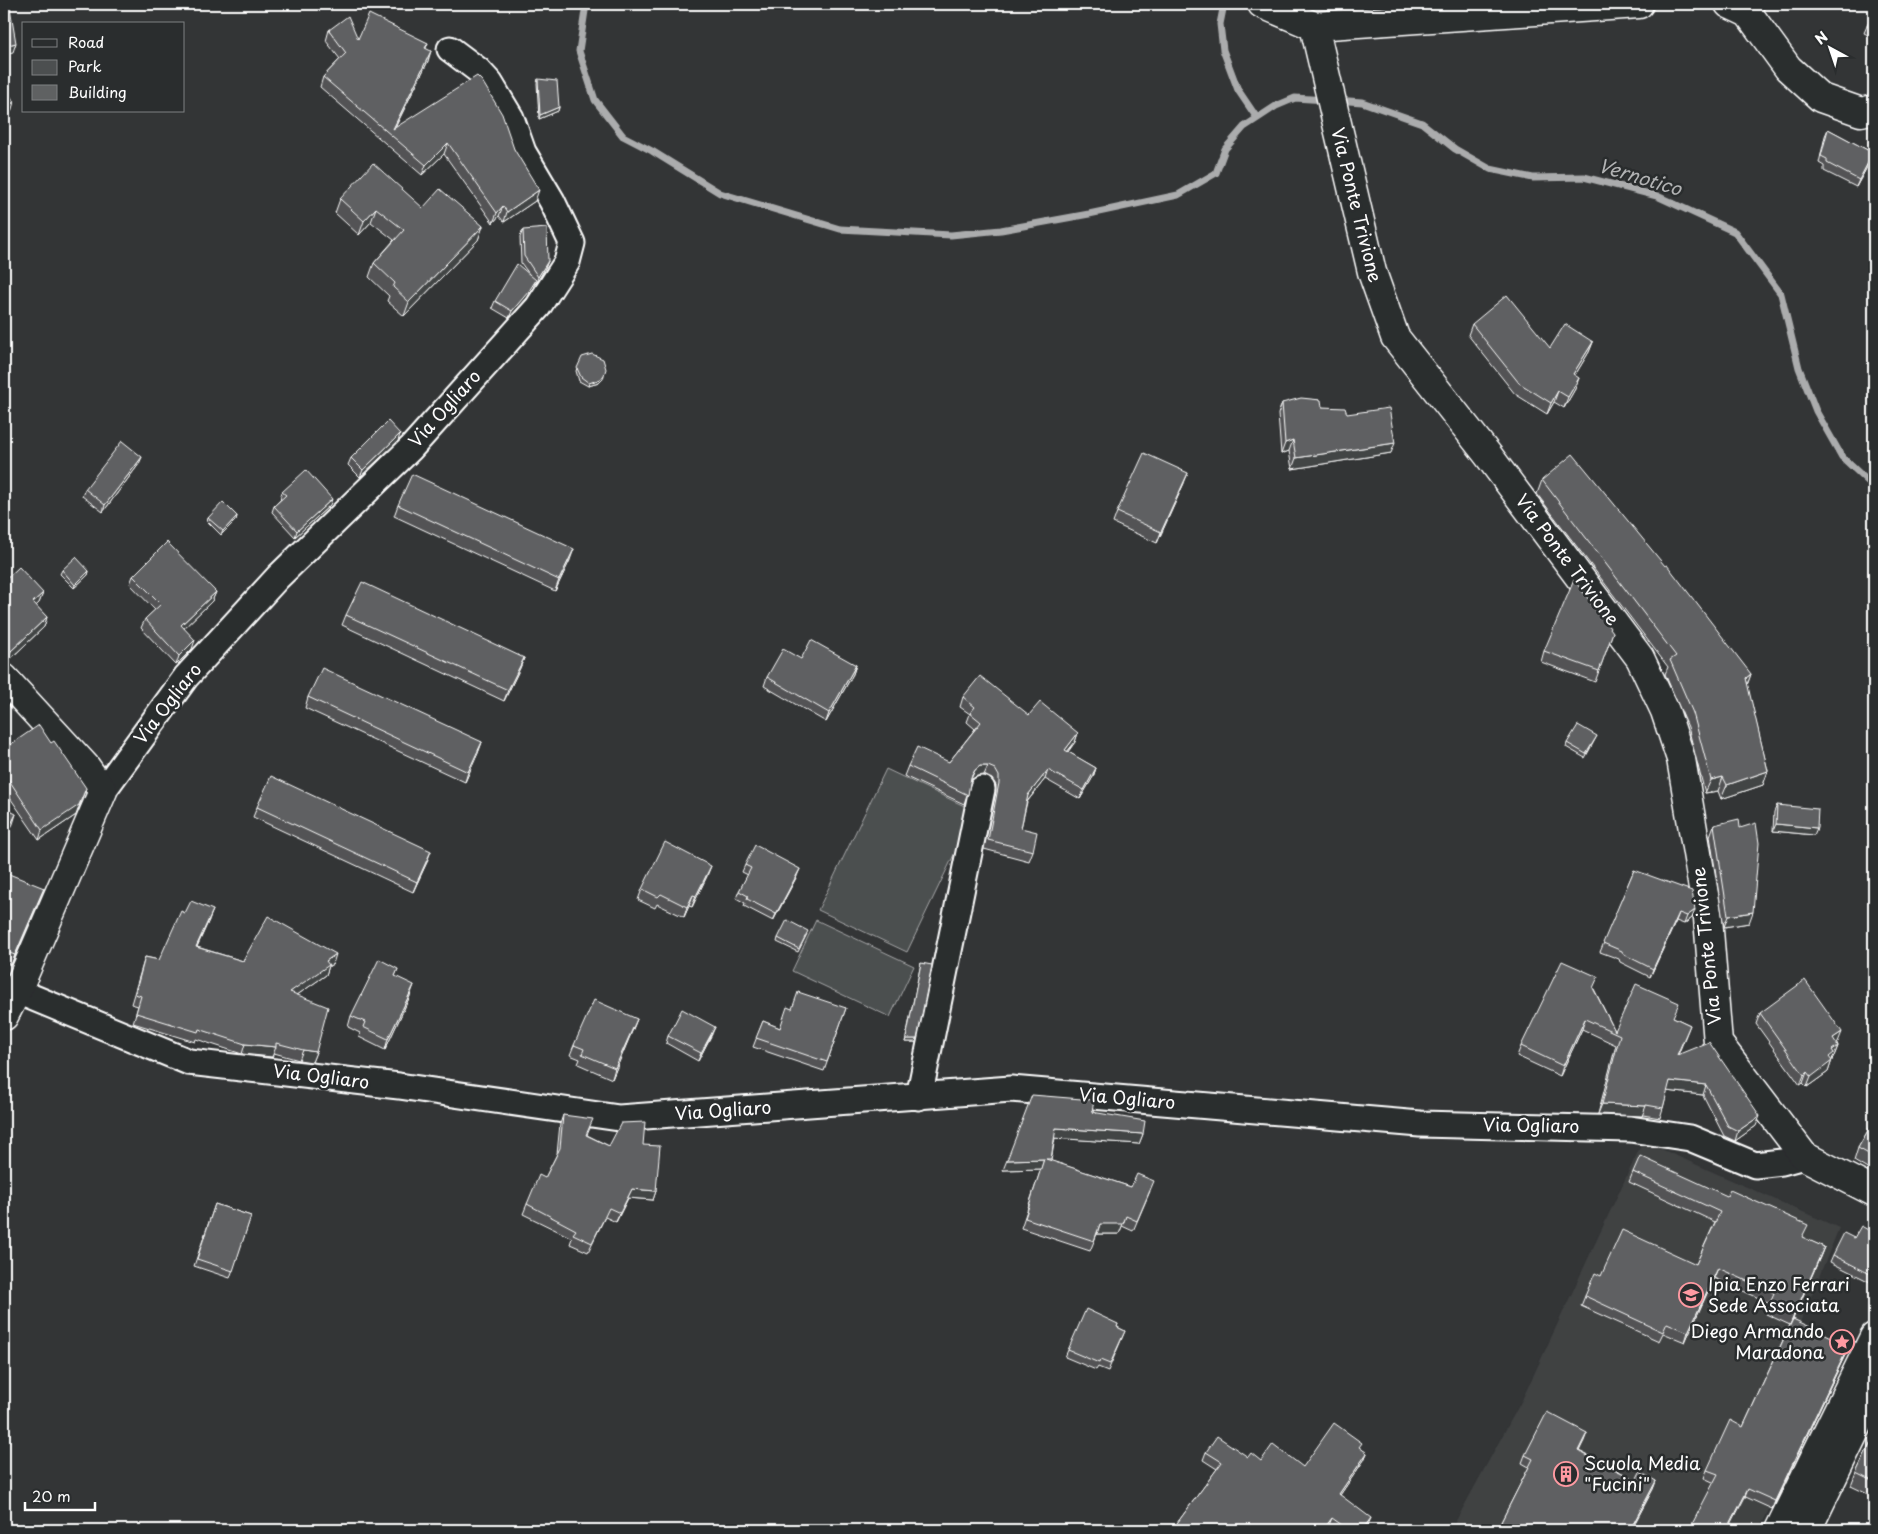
<svg xmlns="http://www.w3.org/2000/svg" width="1878" height="1534" viewBox="0 0 1878 1534" font-family="'Playpen Sans',sans-serif">
	<style>
		.built { fill: #404243 }
		.green { fill: #4c4f50; stroke: #a6a7a8 }
		.lines { fill: none; stroke-linecap: round; stroke-linejoin: round }
		.stream { stroke: #abacad; stroke-width: 7 }
		.minor-casing { stroke: #fff; stroke-width: 29 }
		.tertiary-casing { stroke: #fff; stroke-width: 31 }
		.minor { stroke: #2a2d2e; stroke-width: 25 }
		.tertiary { stroke: #2a2d2e; stroke-width: 28 }
		.wall { fill: #525354; stroke: #fff }
		.shaded-wall { fill: #424445; stroke: #fff }
		.building { fill: #5f6162; stroke: #fff }
		.labels { text-anchor: middle; stroke-width: 5; stroke-linejoin: round; paint-order: stroke }
		.street-label { font-size: 18px; fill: #fff; stroke: #2a2d2e }
		.poi-label { font-size: 18px; fill: #fff; stroke: #2a2d2e; text-anchor: start }
		.water-label { font-size: 19px; font-style: italic; fill: #b2b3b4; stroke: #2a2d2e }
	</style>
	<rect width="100%" height="100%" fill="#333536"/>
	<filter id="ink" filterUnits="userSpaceOnUse"><feTurbulence type="fractalNoise" baseFrequency=".02" numOctaves="2"/><feDisplacementMap in="SourceGraphic" scale="10" xChannelSelector="R" yChannelSelector="G"/><feConvolveMatrix kernelMatrix="1 2 1 2 8 2 1 2 1" color-interpolation-filters="sRGB"/></filter>
	<g filter="url(#ink)">
		<path class="built" d="M1643 1141 1839 1228 1797 1330 1846 1353 1759 1530H1451L1522 1400Z"/>
		<path class="green" d="M886 769 975 811 907 952 818 910Z
			M816 920 914 966 890 1017 792 971Z"/>
		<g class="lines">
			<path class="stream" d="M586 4 579 51 595 100 623 136 652 151 720 193 840 229 951 235 1001 230 1089 214 1178 195 1216 173 1225 149 1244 127 1276 106 1295 98 1326 100
				M1224 4 1220 24 1223 50 1238 90 1257 118
				M1336 100 1362 102 1422 123 1455 149 1490 169 1533 178 1584 177 1657 196 1735 232 1781 294 1799 368 1816 411 1842 457 1874 487"/>
			<defs>
				<path id="minor" d="M103 791 186 677 278 577 411 448 538 307 567 262 572 243 552 201 523 152 511 118 490 83 478 70 450 49
					M17 991 189 1062 399 1086 619 1118 1011 1089 1420 1124 1630 1129 1690 1138 1755 1165 1782 1162 1804 1156
					M919 1097 982 789"/>
				<path id="tertiary" d="M1262 4 1314 26 1639 4
					M1729 4 1748 13 1788 68 1821 98 1861 112 1874 109
					M1314 26 1372 272 1395 337 1488 455 1640 658 1665 711 1681 759 1708 918 1718 1043 1804 1156 1874 1192
					M4 678 86 767 103 791 17 991 4 1016
					M1779 1530 1874 1337
					M1807 1530 1874 1392"/>
			</defs>
			<use href="#minor" class="minor-casing"/>
			<use href="#tertiary" class="tertiary-casing"/>
			<use href="#minor" class="minor"/>
			<use href="#tertiary" class="tertiary"/>
		</g>
		<path class="wall" d="M1874 12V38L1864 33 1867 26Z
			M329 30 358 39 428 43 426 48 428 61 395 128 514 149 535 201 504 222 499 216 493 223 444 154 422 175 320 87 323 77 340 59 326 41Z
			M538 79 559 107 558 111 539 119 537 83Z
			M1828 129 1873 153 1871 160 1856 187 1824 171V166L1819 163 1825 136Z
			M340 199 423 208 483 226 478 240 404 316 387 301 389 296 369 277 374 263 394 240 371 222 359 235 335 213Z
			M523 230 548 261 545 268 536 284 535 283 533 288 527 298 509 318 492 308 495 301 529 274 521 263 520 237Z
			M1472 324 1550 348 1593 342 1589 352 1575 375V389L1564 408 1554 402 1547 414 1515 394 1468 335Z
			M577 368 603 379 599 383 588 386 579 381 576 371Z
			M1282 403 1322 407 1347 414 1391 453 1292 469 1289 451 1281 454 1278 414Z
			M398 441 360 477 348 465 351 458Z
			M139 464 103 512 82 496 85 489Z
			M1542 480 1751 674 1747 685 1768 771 1763 785 1721 799 1718 791 1705 793 1688 727 1665 674 1668 667 1537 494Z
			M1184 483 1157 543 1113 523 1117 512Z
			M282 492 330 505 295 537 272 512 274 506 281 499 280 498Z
			M398 505 570 560 555 591 394 516Z
			M237 516 236 520 221 535 207 521 208 518Z
			M62 570 89 571 88 575 74 588 60 574Z
			M133 576 216 592 212 601 184 628 192 649 176 665 141 628 145 619 155 610 130 584Z
			M4 581 43 593 39 603 36 606 47 617 44 627 8 661 4 657Z
			M346 615 524 658 520 668 504 701 342 625Z
			M1613 632 1595 682 1541 662 1544 651Z
			M801 659 856 665 853 674 826 722 764 686 767 677Z
			M308 697 482 742 478 753 465 782 305 708Z
			M963 697 1029 715 1078 733 1075 742 1068 752 1096 768 1093 777 1080 799 1045 779 1027 802 1021 828 1033 851 1029 861 984 849 996 792V785L992 779 984 775 977 776 972 779 964 804 904 776 908 766 949 762 975 729 967 722 970 714 960 707Z
			M1597 736 1585 758 1566 747 1567 743Z
			M51 743 83 799 76 815 39 840 4 789V749Z
			M1777 805 1814 835 1773 831 1774 812Z
			M257 807 427 862 413 892 253 817Z
			M1714 825 1749 923 1724 927 1710 836Z
			M745 865 797 876 773 921 744 906 745 903 736 898 739 891 748 875 742 872Z
			M1634 870 1692 918 1684 924 1676 921 1650 977 1620 962 1619 959 1600 952Z
			M4 872 40 898 11 965 4 962Z
			M707 876 692 907 689 906 684 917 657 904 655 908 638 900 642 889Z
			M209 920 197 947 243 961 333 964 329 966 326 975 297 995 316 1052 312 1062 299 1060 274 1053 272 1057 242 1054 196 1039 195 1042 133 1023 138 1006 131 1004 145 957 159 960Z
			M807 934 798 952 777 942 778 938Z
			M921 963 917 1039 916 1042H905Z
			M398 969 395 976 410 996 385 1050 359 1037 360 1033 348 1027 351 1016Z
			M1594 989 1615 1031 1673 1017 1690 1025 1678 1055 1756 1126 1735 1141 1724 1136 1703 1095 1667 1091 1663 1108 1660 1118 1643 1115 1642 1116 1598 1114 1616 1045 1582 1029 1560 1076 1517 1056 1521 1046Z
			M846 1008 824 1071 753 1047 763 1021 780 1028 792 1009Z
			M1760 1013 1838 1042 1837 1043 1838 1046 1834 1056 1833 1057 1828 1072 1807 1087 1803 1083 1800 1085 1756 1024Z
			M637 1019 612 1079 578 1064 580 1059 570 1055 574 1045Z
			M712 1034 698 1061 666 1043 668 1036Z
			M1092 1112 1143 1134 1139 1144 1055 1138 1051 1161 1131 1187 1150 1191 1133 1231 1122 1226 1119 1234H1097L1090 1251 1021 1228 1041 1169 1003 1170Z
			M563 1115 590 1128 587 1135 609 1146 643 1145 656 1191 653 1200 628 1198 616 1222 605 1217 588 1252 570 1244 572 1238 523 1214 527 1204 545 1178 557 1154 560 1124Z
			M1874 1120V1173L1854 1161 1858 1148Z
			M1633 1172 1803 1238 1824 1247 1820 1257 1793 1319 1846 1353 1772 1509 1704 1478 1707 1470 1743 1427 1790 1325 1766 1314 1770 1303 1714 1278 1685 1342 1663 1333 1659 1341 1581 1306 1585 1296 1601 1276 1696 1264 1715 1222 1629 1182Z
			M215 1204 251 1216 230 1278 194 1266Z
			M1874 1233V1284L1830 1262 1833 1255 1854 1238Z
			M1118 1324 1117 1327 1125 1331 1108 1371 1098 1367 1096 1370 1065 1357 1068 1350Z
			M1587 1433 1579 1451 1636 1480 1656 1481 1653 1489 1631 1530H1497L1529 1467 1522 1463 1525 1455Z
			M1874 1435V1497L1851 1486 1856 1473Z
			M1360 1448 1367 1453 1364 1460 1340 1495 1368 1525 1365 1530H1336L1329 1525 1325 1530H1172L1217 1469 1203 1460 1206 1452 1248 1457 1261 1461 1303 1467Z"/>
		<path class="shaded-wall" d="M16 43 13 52 4 54V46Z
			M431 51 428 61 391 135 393 129Z
			M14 102 11 112 4 115V108Z
			M559 107 558 111 539 119 540 115Z
			M448 143 444 154 422 175 426 165Z
			M1873 153 1871 160 1856 187 1859 180Z
			M539 190 535 201 504 222 507 212Z
			M503 206 499 216 493 223 497 213Z
			M376 208 371 222 359 235 364 221Z
			M483 226 478 240 404 316 409 302Z
			M548 261 545 268 536 284 538 277Z
			M536 280 533 288 527 298 509 318 512 311Z
			M1593 342 1589 352 1569 385 1573 374Z
			M604 375 603 379 599 383 588 386 589 383Z
			M1579 378 1575 389 1564 408 1568 397Z
			M1558 391 1554 402 1547 414 1551 403Z
			M400 434 398 441 360 477 363 470Z
			M1293 440 1289 451 1281 454 1285 443Z
			M1395 443 1391 453 1292 469 1296 458Z
			M142 457 139 464 103 512 105 505Z
			M1188 473 1184 483 1157 543 1161 532Z
			M332 499 330 505 295 537 297 531Z
			M237 516 236 520 221 535 223 531Z
			M574 549 570 560 555 591 559 580Z
			M89 571 88 575 74 588 75 585Z
			M216 592 212 601 178 634 181 625Z
			M43 593 39 603 29 612 33 602Z
			M47 617 44 627 8 661 11 651Z
			M195 640 192 649 176 665 179 656Z
			M524 658 520 668 504 701 508 690Z
			M856 665 853 674 826 722 829 713Z
			M1751 674 1746 688V678Z
			M1078 733 1075 742 1061 759 1065 750Z
			M482 742 478 753 465 782 468 772Z
			M980 766H988L984 775 977 776 972 779 968 786 975 770Z
			M1096 768 1093 777 1080 799 1084 790Z
			M1048 770 1045 779 1025 804 1028 795Z
			M1768 771 1763 785 1721 799 1727 785Z
			M1723 777 1718 791 1705 793 1711 780Z
			M86 788 76 815 39 840 42 830Z
			M16 814 13 824 4 841V838Z
			M1776 824 1817 828 1814 835 1773 831Z
			M431 851 427 862 413 892 417 882Z
			M711 866 707 876 692 907 696 896Z
			M800 869 797 876 773 921 776 914Z
			M44 888 40 898 11 965 15 955Z
			M693 895 689 906 684 917 687 907Z
			M213 910 209 920 192 957 196 947Z
			M1695 910 1692 918 1684 924 1687 916Z
			M1753 912 1749 923 1724 927 1728 916Z
			M1679 913 1676 921 1650 977 1653 969Z
			M336 954 333 964 329 966 326 975 287 1002 290 992 326 961Z
			M414 985 410 996 385 1050 388 1039Z
			M637 1019 633 1029 612 1079 615 1068Z
			M1585 1019 1582 1029 1560 1076 1563 1066Z
			M715 1027 712 1034 698 1061 701 1053Z
			M1842 1032 1838 1042 1829 1049 1833 1038Z
			M906 1039H917L916 1042H905Z
			M245 1044 276 1047 272 1057 242 1054Z
			M1838 1046 1834 1056 1833 1057 1828 1072 1807 1087 1811 1077 1832 1050Z
			M303 1050 316 1052 312 1062 299 1060Z
			M1807 1072 1803 1083 1800 1085 1804 1075Z
			M1670 1081 1706 1085 1703 1095 1666 1091Z
			M1602 1104 1646 1106 1642 1116 1598 1114Z
			M1760 1116 1756 1126 1735 1141 1738 1131Z
			M1056 1128 1143 1134 1139 1144 1053 1138Z
			M1044 1159 1041 1169 1003 1170 1007 1160Z
			M632 1189 656 1191 653 1200 628 1198 616 1222 620 1213Z
			M1126 1216 1119 1234H1097L1100 1224Z
			M1824 1247 1820 1257 1790 1325 1794 1315Z
			M1718 1268 1714 1278 1685 1342 1688 1332Z
			M1849 1345 1846 1353 1772 1509 1775 1501Z
			M1587 1433 1584 1441 1575 1459 1578 1451Z
			M1367 1453 1364 1460 1336 1501 1339 1494Z
			M1656 1481 1653 1489 1631 1530H1630Z
			M1748 1489 1745 1497 1728 1530H1727Z
			M1332 1518 1329 1525 1325 1530H1323Z
			M1371 1518 1368 1525 1365 1530H1362Z"/>
		<path class="building" d="M10 8 16 43 4 46V10Z
			M1874 12V30L1867 26Z
			M369 14 428 43 425 48 431 51 393 129 477 76 482 81 502 114 514 149 539 190 507 212 503 206 497 213 448 143 426 165 323 77 346 53 329 30 348 16 358 39Z
			M538 79 557 81 559 107 540 115Z
			M4 85 14 102 4 108Z
			M1828 129 1873 153 1859 180 1827 163V159L1821 156Z
			M373 163 423 208 440 189 483 226 409 302 393 287 395 283 374 263 404 230 376 208 364 221 340 199Z
			M547 228 548 261 538 277 524 256 523 230Z
			M517 264 536 280 529 291 512 311 495 301Z
			M1507 295 1550 348 1565 324 1593 342 1573 374 1579 378 1568 397 1558 391 1551 403 1519 383 1472 324Z
			M592 354 603 359 606 369 604 375 601 379 589 383 581 377 577 368 582 357Z
			M1301 398 1321 400 1322 407 1345 408 1347 414 1389 408 1395 443 1296 458 1293 440 1285 443 1282 403Z
			M388 421 400 434 363 470 351 458Z
			M122 441 142 457 105 505 85 489Z
			M1144 453 1188 473 1161 532 1117 512Z
			M1573 454 1665 566 1667 565 1751 674 1746 678 1768 771 1727 785 1723 777 1711 780 1693 713 1670 660 1676 656 1542 480Z
			M306 470 332 499 297 531 274 506 286 495 282 492Z
			M412 474 574 549 559 580 398 505Z
			M223 502 237 516 223 531 208 518Z
			M167 542 216 592 181 625 195 640 179 656 145 619 161 604 133 576Z
			M76 557 89 571 75 585 62 570Z
			M19 567 43 593 33 602 47 617 11 651 5 644 4 646V581Z
			M1574 580 1613 632 1599 671 1544 651Z
			M362 582 524 658 508 690 346 615Z
			M811 640 856 665 829 713 767 677 783 649 801 659Z
			M322 668 482 742 468 772 308 697Z
			M980 676 1029 715 1040 702 1078 733 1065 750 1096 768 1084 790 1048 770 1028 795 1021 828 1037 832 1033 851 988 840 999 783V776L995 769 988 766H980L975 770 971 777 968 795 908 766 917 747 949 762 981 722 970 713 975 707 963 697Z
			M39 725 51 743 54 741 86 788 79 805 42 830 5 774 9 771 4 763V749Z
			M1578 725 1597 736 1586 754 1567 743Z
			M271 776 431 851 417 882 257 807Z
			M1777 805 1818 809 1817 828 1776 824Z
			M4 808 16 814 4 838Z
			M1739 819 1740 828 1756 823 1759 843 1753 912 1728 916 1714 825Z
			M665 842 711 866 696 896 693 895 687 907 661 894 658 897 642 889Z
			M755 845 800 869 776 914 747 899 748 896 739 891 751 868 745 865Z
			M1634 870 1692 891 1695 910 1687 916 1679 913 1653 969 1623 954 1622 951 1603 943Z
			M4 872 44 888 15 955 4 951Z
			M191 901 213 910 196 947 243 961 268 916 336 954 326 961 329 965 290 992 328 1007 316 1052 303 1050 276 1043V1047L245 1044 199 1029 198 1032 136 1013 141 996 135 994 145 957 159 960 181 911 185 913Z
			M787 920 808 931 799 949 778 938Z
			M379 959 398 969 395 976 414 985 388 1039 363 1027 365 1022 351 1016Z
			M1562 961 1598 977 1593 988 1615 1031 1636 984 1679 1003 1673 1017 1690 1025 1677 1055 1709 1042 1760 1116 1738 1131 1728 1126 1706 1085 1670 1081 1663 1108 1646 1105V1106L1602 1104 1620 1035 1585 1019 1563 1066 1521 1046Z
			M921 963 932 965 917 1039H906Z
			M1805 980 1842 1032 1833 1038 1838 1046 1832 1050 1834 1053 1829 1057 1832 1061 1811 1077 1807 1072 1804 1075 1760 1013Z
			M798 992 846 1008 827 1062 756 1038 763 1021 780 1028 787 1007 792 1009Z
			M594 1000 637 1019 615 1068 582 1054 584 1049 574 1045Z
			M682 1009 715 1027 701 1053 668 1036Z
			M1032 1095 1094 1100 1092 1112 1145 1121 1143 1134 1056 1128 1051 1159H1046L1131 1187 1137 1174 1154 1181 1137 1221 1126 1216 1123 1224H1100L1094 1241 1025 1218 1044 1159 1007 1160Z
			M563 1115 593 1119 586 1135 609 1146 621 1123 645 1122 643 1145 660 1146 656 1191 632 1189 620 1213 609 1208 592 1243 573 1234 576 1230 527 1204 539 1175 545 1178 560 1148Z
			M1874 1120V1157L1858 1148Z
			M1640 1156 1727 1196 1730 1190 1808 1225 1802 1237 1824 1247 1794 1315 1769 1304 1774 1293 1718 1268 1688 1332 1667 1323 1663 1332 1585 1296 1595 1273 1601 1276 1622 1230 1696 1264 1720 1212 1633 1172Z
			M215 1204 251 1216 233 1271 197 1259Z
			M1861 1226 1874 1233V1276L1833 1255 1844 1233 1854 1238Z
			M1086 1309 1118 1324 1117 1327 1125 1331 1110 1364 1100 1360 1099 1363 1068 1350Z
			M1793 1319 1849 1345 1775 1501 1748 1489 1727 1530H1689L1718 1474 1707 1470 1730 1420 1743 1427Z
			M1547 1412 1587 1433 1578 1451 1636 1480 1640 1472 1656 1481 1630 1530H1497L1533 1459 1525 1455Z
			M1334 1423 1362 1443 1359 1447 1367 1453 1339 1494 1371 1518 1362 1530H1349L1332 1518 1323 1530H1172L1222 1462 1206 1452 1217 1436 1248 1457 1251 1453 1261 1461 1273 1444 1303 1467Z
			M1874 1435V1482L1856 1473Z"/>
	</g>
	<defs>
		<symbol id="school-ring" viewBox="-11 -11 22 22"><circle r="9.5" fill="#2a2d2e" stroke="#ff9aa2" stroke-width="1.5"/><path d="M0-5L7-2L0 1L-7-2ZM-4 1L0 2.5L4 1V4Q0 6-4 4Z" fill="#ff9aa2"/></symbol>
		<symbol id="sight-ring" viewBox="-11 -11 22 22"><circle r="9.5" fill="#2a2d2e" stroke="#ff9aa2" stroke-width="1.5"/><path d="M0-6L1.8-2.2L6-1.7L2.9 1.2L3.7 5.4L0 3.3L-3.7 5.4L-2.9 1.2L-6-1.7L-1.8-2.2Z" fill="#ff9aa2"/></symbol>
		<symbol id="building-ring" viewBox="-11 -11 22 22"><circle r="9.5" fill="#2a2d2e" stroke="#ff9aa2" stroke-width="1.5"/><path d="M-4-6H4V6H1V3H-1V6H-4ZM-2.5-4.3h1.7v1.8h-1.7ZM.8-4.3h1.7v1.8H.8ZM-2.5-1h1.7V.8h-1.7ZM.8-1h1.7V.8H.8Z" fill="#ff9aa2"/></symbol>
	</defs>
	<g fill-rule="evenodd">
		<use href="#school-ring" x="1677" y="1281" width="28" height="28"/>
		<use href="#sight-ring" x="1828" y="1328" width="28" height="28"/>
		<use href="#building-ring" x="1552" y="1460" width="28" height="28"/>
	</g>
	<g class="labels">
		<g class="street-label">
			<text transform="translate(1356 205) rotate(76)" y="6">Via Ponte Trivione</text>
			<text transform="translate(445 409) rotate(-48)" y="6">Via Ogliaro</text>
			<text transform="translate(1567 560) rotate(53)" y="6">Via Ponte Trivione</text>
			<text transform="translate(168 704) rotate(-52)" y="6">Via Ogliaro</text>
			<text transform="translate(1707 946) rotate(-96)" y="6">Via Ponte Trivione</text>
			<text transform="translate(321 1077) rotate(7)" y="6">Via Ogliaro</text>
			<text transform="translate(1127 1099) rotate(5)" y="6">Via Ogliaro</text>
			<text transform="translate(723 1111) rotate(-4)" y="6">Via Ogliaro</text>
			<text transform="translate(1531 1126) rotate(1)" y="6">Via Ogliaro</text>
		</g>
		<g class="poi-label">
			<text x="1708" y="1291">Ipia Enzo Ferrari<tspan x="1708" dy="21">Sede Associata</tspan></text>
			<text x="1824" y="1338" text-anchor="end">Diego Armando<tspan x="1824" dy="21">Maradona</tspan></text>
			<text x="1584" y="1470">Scuola Media<tspan x="1584" dy="21">"Fucini"</tspan></text>
		</g>
		<g class="water-label">
			<text transform="translate(1640 177) rotate(17)" y="7">Vernotico</text>
		</g>
	</g>
	<rect width="1878" height="1534" fill="none" stroke="#2a2d2e" stroke-width="20"/>
	<rect x="10" y="10" width="1858" height="1514" fill="none" stroke="#fff" stroke-width="2" filter="url(#ink)"/>
	<rect x="22" y="22" width="162" height="90" fill="#2a2d2e" stroke="#7f8182"/>
	<rect x="32" y="39" width="25" height="8" fill="#2a2d2e" stroke="#7f8182"/>
	<text x="68" y="48" font-size="15" fill="#ffffff">Road</text>
	<rect x="32" y="60" width="25" height="15" fill="#4c4f50" stroke="#7f8182"/>
	<text x="68" y="72" font-size="15" fill="#ffffff">Park</text>
	<rect x="32" y="85" width="25" height="15" fill="#5f6162" stroke="#7f8182"/>
	<text x="68" y="98" font-size="15" fill="#ffffff">Building</text>
	<g transform="translate(1830 48) rotate(320)" stroke="#2a2d2e" stroke-width="4" paint-order="stroke">
	<path d="M0-4L9 19L0 12L-9 19Z" fill="#ffffff"/>
	<text y="-8" font-size="14" font-weight="bold" text-anchor="middle" fill="#ffffff">N</text>
	</g>
	<path d="M25 1502v8h70v-8" fill="none" stroke="#ffffff" stroke-width="2.5"/>
	<text x="32" y="1502" font-size="15" fill="#ffffff" stroke="#2a2d2e" stroke-width="4" paint-order="stroke">20 m</text>
</svg>
